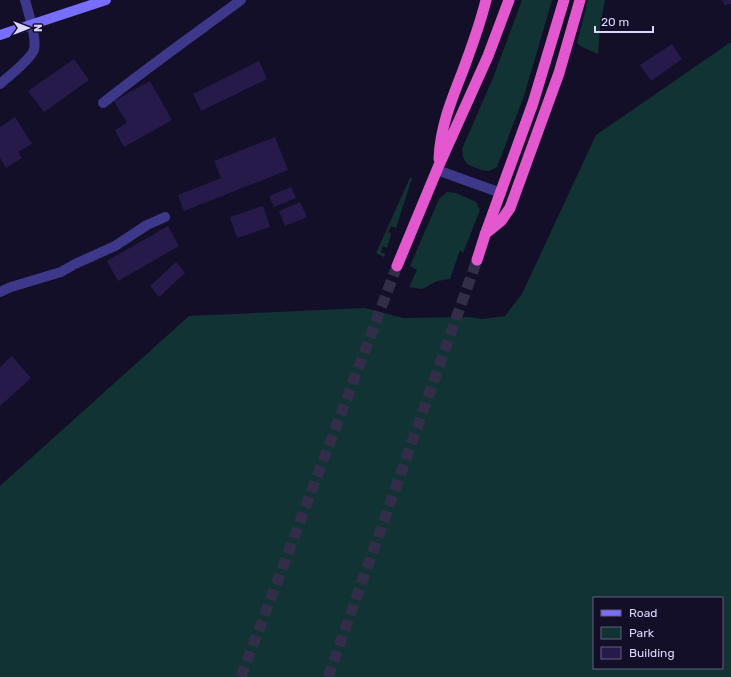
<svg xmlns="http://www.w3.org/2000/svg" width="731" height="677" viewBox="0 0 731 677" font-family="Rubik,sans-serif">
	<style>
		.green { fill: #123333; fill-rule: evenodd }
		.building { fill: #261a4b }
		.lines { fill: none; stroke-linecap: round; stroke-linejoin: round }
		.trunk-tunnel { stroke: #322d49; stroke-width: 11; stroke-dasharray: 11 5.5; stroke-linecap: butt }
		.service { stroke: #3e388a; stroke-width: 10 }
		.minor { stroke: #3e388a; stroke-width: 10 }
		.secondary { stroke: #776eff; stroke-width: 10 }
		.trunk { stroke: #e458cf; stroke-width: 11 }
	</style>
	<rect width="100%" height="100%" fill="#140f29"/>
	<path class="green" d="M522 0H552L524 96 497 167 489 171 481 170 467 164 463 157 462 149 493 78Z
		M588 0H605L600 27 598 54 582 47 577 43Z
		M731 42V677H0V486L189 316 365 308 403 318 468 317 482 319 505 316 522 294 596 135ZM594 598H722V668H594Z
		M410 178H412L396 228 391 226 388 232 391 234 387 248 383 246 381 252 385 254 384 257 376 253Z
		M447 192 456 193 476 202 480 210 463 253 460 250 450 279 437 281 422 289 409 287 417 270 410 266 439 199Z"/>
	<path class="building" d="M722 0H731V4L724 5Z
		M672 44 682 59 651 81 640 65Z
		M74 59 89 80 44 112 28 91Z
		M259 61 267 79 201 111 193 94Z
		M150 81 172 120 124 147 115 130 127 123 114 101Z
		M15 117 32 144 18 152 22 158 6 168 0 158V127Z
		M275 137 288 170 184 211 178 195 221 178 214 161Z
		M291 187 296 198 274 207 269 196Z
		M300 202 307 217 285 226 279 211Z
		M263 206 270 227 237 238 230 217Z
		M168 226 179 246 118 281 107 261Z
		M176 262 185 273 159 297 150 286Z
		M12 356 31 378 0 406V367Z"/>
	<g class="lines">
		<path class="trunk-tunnel" d="M241 677 397 266
			M328 677 477 260"/>
		<path class="service" d="M25 0 32 25
			M103 103C148 67 195 34 241 0
			M437 170 501 193
			M0 292 11 287 61 272 75 264 115 246 147 225 165 217"/>
		<path class="minor" d="M0 84C9 76 29 61 34 50 36 42 33 32 32 25"/>
		<path class="secondary" d="M0 35 106 0"/>
		<path class="trunk" d="M439 159C440 128 451 101 462 73 471 49 480 25 486 0
			M485 234 501 221 510 208 559 73 580 0
			M477 260 485 235 533 103 564 0
			M397 266 439 165 488 56 509 0"/>
	</g>
	<rect x="593" y="597" width="130" height="72" fill="#140f29" stroke="#645f7f"/>
	<rect x="601" y="610" width="20" height="6" fill="#776eff" stroke="#645f7f"/>
	<text x="629" y="617" font-size="12" fill="#ddd7ff">Road</text>
	<rect x="601" y="627" width="20" height="12" fill="#123333" stroke="#645f7f"/>
	<text x="629" y="637" font-size="12" fill="#ddd7ff">Park</text>
	<rect x="601" y="647" width="20" height="12" fill="#261a4b" stroke="#645f7f"/>
	<text x="629" y="657" font-size="12" fill="#ddd7ff">Building</text>
	<g transform="translate(28 28) rotate(90)" stroke="#140f29" stroke-width="3" paint-order="stroke">
	<path d="M0-3L7 15L0 10L-7 15Z" fill="#ddd7ff"/>
	<text y="-6" font-size="11" font-weight="bold" text-anchor="middle" fill="#ddd7ff">N</text>
	</g>
	<path d="M595 26v6h58v-6" fill="none" stroke="#ddd7ff" stroke-width="2"/>
	<text x="601" y="26" font-size="12" fill="#ddd7ff" stroke="#140f29" stroke-width="3" paint-order="stroke">20 m</text>
</svg>
